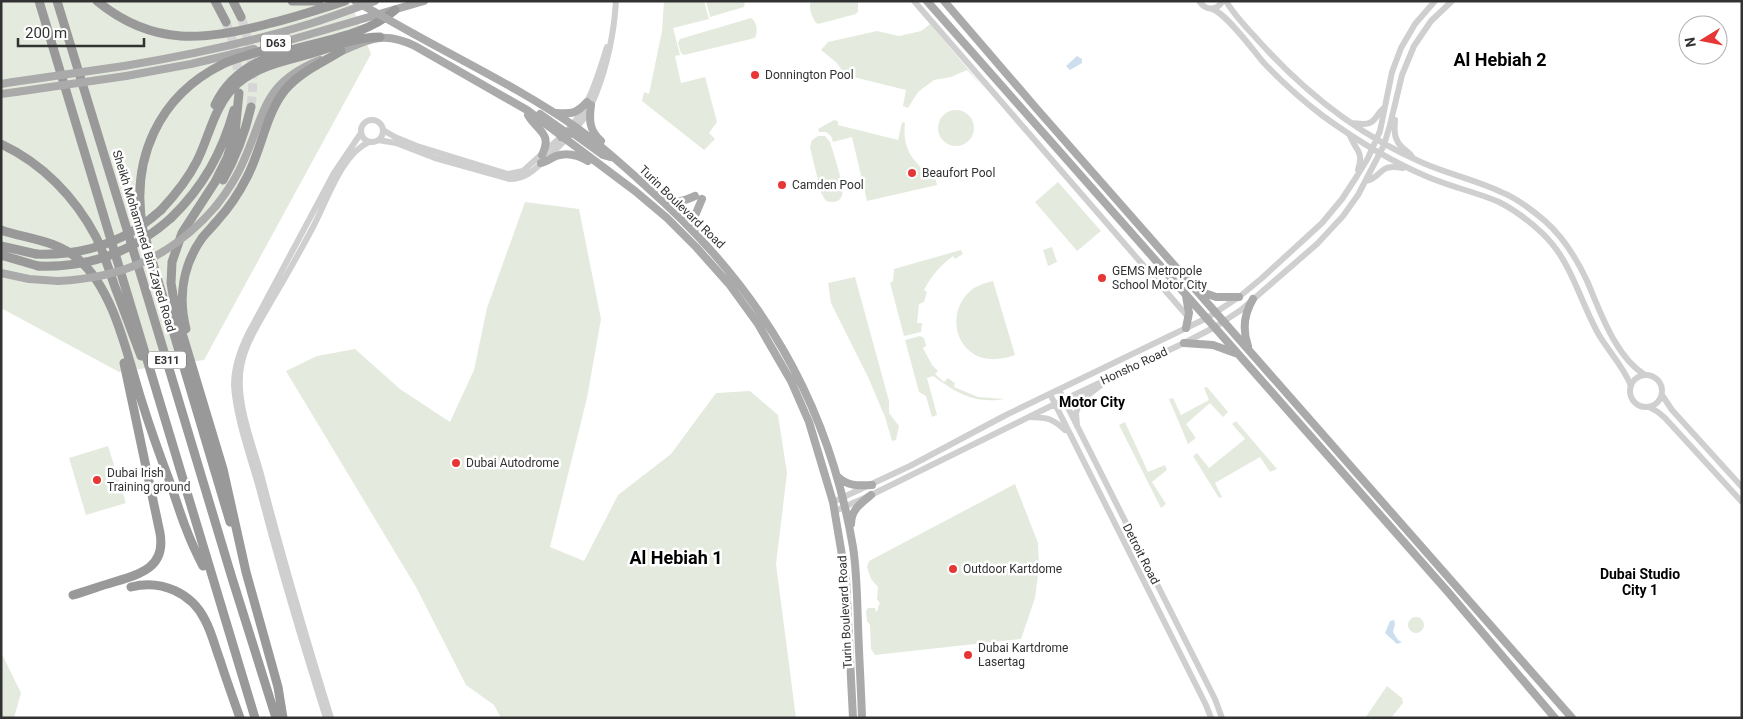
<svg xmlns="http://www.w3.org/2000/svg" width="1743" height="719" viewBox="0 0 1743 719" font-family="Roboto,sans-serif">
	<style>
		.green { fill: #e4ebde }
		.water { fill: #cddfee }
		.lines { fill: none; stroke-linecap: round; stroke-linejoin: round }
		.highway-tunnel { stroke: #d6d6d6; stroke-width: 9; stroke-dasharray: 9 4.5; stroke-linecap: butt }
		.minor { stroke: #cfcfcf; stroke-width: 6 }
		.major { stroke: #aaa; stroke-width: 8 }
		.highway { stroke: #999; stroke-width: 9 }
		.major-bridge { stroke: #aaa; stroke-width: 8 }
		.highway-bridge { stroke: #999; stroke-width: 9 }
		.poi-dot { fill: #e73636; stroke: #fff; stroke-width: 2 }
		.labels { text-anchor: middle; stroke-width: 5; stroke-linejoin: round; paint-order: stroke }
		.shield { fill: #fff; stroke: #707070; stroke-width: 1 }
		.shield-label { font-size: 11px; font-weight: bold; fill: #323232 }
		.poi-label { font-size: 12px; fill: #323232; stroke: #fff; text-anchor: start }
		.street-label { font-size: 12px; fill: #323232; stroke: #fff }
		.neighbourhood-label { font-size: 14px; font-weight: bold; fill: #000; stroke: #fff }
		.district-label { font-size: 18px; font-weight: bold; fill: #000; stroke: #fff }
	</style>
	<rect width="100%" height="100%" fill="#fff"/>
	<path class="green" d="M1 1H350L371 54 204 360 119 372 1 308Z
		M664 1H704L709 19 673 28 680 55 675 56 681 83 705 77 717 122 709 133 715 139 704 150 642 101 644 92 649 94 662 31Z
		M706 1H745L744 7 710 17Z
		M811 1H858V11L856 14 818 24 815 22C812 16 808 7 811 1Z
		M751 18C757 22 758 31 755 38L684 55 681 53 678 43 680 39Z
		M930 24 984 88 967 70 951 77 934 80 918 92 908 108 903 106 906 90 845 75 837 63 821 50 828 42 877 31 899 36 921 31Z
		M938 128a18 18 0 1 1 36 0a18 18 0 1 1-36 0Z
		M834 120 838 121V125L898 140 902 122 905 123C902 149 913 164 935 177L937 185 867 201 852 137 833 142 831 136 826 132H819L818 129Z
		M818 136H825L830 142C833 152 845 187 842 195 840 203 832 203 826 201L821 193 810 147 812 140Z
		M1058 182 1101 231 1077 251 1035 202Z
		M525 202 579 209 601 319 587 398 550 547 584 561 618 495 671 454 716 393 750 391 778 415 787 473 776 564 796 718H501L494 705 466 685 416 587 286 371 317 356 355 349 400 389 450 422 474 370 487 308Z
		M1052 247 1057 262 1048 266 1043 250Z
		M961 250 963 254 955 259 953 256C940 266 932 275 924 290L927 292 924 302 919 304 917 323H922L921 332 904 336 890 283 893 281 894 269Z
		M855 277 889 401V413L899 426 896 440 892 441 885 417 868 377 831 303 828 283Z
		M993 281 1015 355C1003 359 992 361 980 357 953 347 949 311 969 292 975 286 985 283 993 281Z
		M920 336 924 338 926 346 923 348 932 365 938 371 935 374 944 382 948 378 955 383 954 387 978 397 1005 399C974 404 957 393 933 376L927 378 937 415 932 417 926 396 919 392 905 340Z
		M1207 387 1228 412 1223 417 1210 403 1186 424 1196 438 1188 444 1169 399 1173 398 1181 415 1209 400 1204 388Z
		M1236 421 1277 469 1270 472 1260 457 1215 483 1222 497 1219 498 1193 456 1197 453 1209 468 1245 439 1232 424Z
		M1125 422 1148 472 1165 465 1167 470 1152 482 1166 504 1161 508 1119 425Z
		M108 446 126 503 86 515 69 458Z
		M1015 484 1038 543 1039 566 1035 598 1021 639 875 655 871 649 870 625 867 621 866 611 868 608H875L876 612 878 610V606L880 604 877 599 878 587 871 579 867 567 869 561Z
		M1408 625a8 8 0 1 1 16 0a8 8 0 1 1-16 0Z
		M1 652 21 693 14 718H1Z
		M1387 686 1402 698 1403 703 1391 718H1365Z"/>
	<path class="water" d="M1077 56 1082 59V63L1070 70 1066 66Z
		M1394 620 1395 624 1393 632 1398 640 1402 642 1397 644 1385 633 1390 621Z"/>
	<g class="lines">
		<path class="highway-tunnel" d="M241 17C252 47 255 76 251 107
			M226 22 234 45 239 80"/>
		<path class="minor" d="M914 1 1189 318
			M1199 1C1206 11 1216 11 1223 1
			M1226 1C1234 15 1246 27 1257 39 1304 92 1358 135 1423 163 1448 174 1476 180 1501 192 1517 198 1532 210 1545 221 1564 238 1578 261 1588 283 1601 314 1616 357 1645 375
			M1212 9C1226 13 1253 50 1264 63 1282 82 1302 100 1323 116 1356 140 1390 161 1428 177 1451 187 1476 192 1499 202 1515 210 1529 221 1542 233 1572 261 1579 300 1599 335 1609 352 1624 367 1631 386
			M361 131a11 11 0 1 1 22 0a11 11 0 1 1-22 0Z
			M1395 120C1394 132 1394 141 1404 149 1408 152 1410 153 1413 158
			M1351 123C1355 123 1359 124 1363 124 1375 125 1376 114 1384 108
			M570 127C590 105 598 75 607 47
			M383 130 395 137 417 146 508 174 523 171 563 135
			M1350 136C1356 151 1364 151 1358 170
			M378 140 396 143 435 158 510 179C527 179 536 168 548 157 560 146 572 134 582 121 589 113 592 103 596 94 608 63 614 34 616 1
			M1366 181C1384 177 1377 163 1403 168
			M1630 391a16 16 0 1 1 32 0a16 16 0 1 1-32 0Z
			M1059 390 1215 699 1222 718
			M1050 394 1206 705 1211 718
			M1662 395 1672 410 1742 487
			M1649 407 1658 412 1665 418 1742 502
			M1030 417C1047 418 1051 417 1065 430
			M1077 426 1076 413 1080 401 1101 385
			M833 502 910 466 1006 415 1207 318 1239 297 1262 278 1322 223 1342 199 1357 176 1368 158 1380 131 1392 72 1401 48 1415 24 1435 1
			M835 511 871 495 1055 404 1184 343 1215 327 1241 310 1317 244 1343 216 1358 195 1384 145 1390 125 1402 75 1414 46 1431 21 1452 1
			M326 718C302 642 279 565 259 488 250 456 236 418 234 385 234 366 240 350 248 334L334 173 361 133
			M331 718C306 637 282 556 261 474 252 442 235 400 241 367 245 344 258 325 269 305 284 280 298 255 312 229 326 204 341 154 369 142"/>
		<path class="major" d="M927 1 1448 592 1555 718
			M944 1 1036 108 1572 718
			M414 34C468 64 526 92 577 128 602 146 625 167 648 188 759 286 828 400 853 547 857 573 857 599 858 625 859 656 861 687 862 718
			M280 43 424 1
			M337 53C368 40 382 30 415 46L527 110 635 191 667 218 696 247 729 284 758 324 791 381 809 422 833 502 846 579 853 718
			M124 66C185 56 247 43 306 25 329 18 352 9 375 1
			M126 76 191 64 254 49
			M1 84 13 82
			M1 94 16 92
			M591 105C589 120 589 130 601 141
			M556 113C572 114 576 114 587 102
			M540 114 564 131 571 132
			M528 115C537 131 553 133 542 155
			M561 137 568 133 574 134 603 155 610 157
			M541 163C547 162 551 158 556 156 567 152 578 155 588 161
			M662 196C675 204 682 202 695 196
			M216 206C227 192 237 177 244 160 266 111 263 83 320 60
			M696 232 694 218 702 199
			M1 273 29 279 58 281
			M1199 291 1216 297H1239
			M1186 328 1189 313 1186 296
			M1184 343 1213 345 1235 353
			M1248 346C1242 329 1244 314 1253 299
			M837 476C847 486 857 486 872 485
			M851 524C851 510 861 503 871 495"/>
		<path class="highway" d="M39 1C113 239 181 480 255 718
			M57 1 143 282 232 578 276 718
			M97 1C153 47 206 41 271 23 296 17 320 9 345 1
			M215 1 226 22
			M233 1 241 17
			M292 1H319
			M239 93 235 133 227 158 215 182 182 233 172 262 171 283 176 313 223 469 246 572 278 687 283 718
			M215 105C248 34 343 56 395 10
			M1 144C42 163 75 197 96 237 104 253 109 270 115 287 124 310 132 333 141 356
			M223 180C236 157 245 133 251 107
			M161 210C175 195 188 179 197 161 210 135 214 105 237 84 257 66 285 61 310 54 333 47 355 37 380 37
			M171 218C203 187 222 153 234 110
			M1 230C28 239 56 240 78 259 114 289 127 355 141 399 150 428 160 456 171 485 180 513 189 540 203 566
			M1 246 36 254
			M1 255 38 266
			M186 329C178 297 183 265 202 238 207 232 212 227 217 221 229 208 239 193 247 177 262 149 265 115 285 90 300 72 322 63 341 51
			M230 522 143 230C130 160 158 96 223 64 243 55 264 52 284 42
			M131 587C161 579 192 593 205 620 212 633 215 647 220 660 226 679 233 698 240 718
			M73 595C87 591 100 586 114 582 141 574 166 567 160 533L124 363"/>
		<path class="major-bridge" d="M355 1 414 34
			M13 82 124 66
			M16 92 126 76
			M58 281C123 278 173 256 216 206"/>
		<path class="highway-bridge" d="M36 254C84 256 126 242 161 210
			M38 266C89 268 133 252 171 218"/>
	</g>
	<g class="poi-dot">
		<circle cx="755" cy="75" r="5"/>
		<circle cx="912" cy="173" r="5"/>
		<circle cx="782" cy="185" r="5"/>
		<circle cx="1102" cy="278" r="5"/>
		<circle cx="456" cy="463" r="5"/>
		<circle cx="97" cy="480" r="5"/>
		<circle cx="953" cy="569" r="5"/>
		<circle cx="968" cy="655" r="5"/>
	</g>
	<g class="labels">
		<g class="shield">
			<rect x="261" y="34.5" width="30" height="17" rx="4"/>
			<rect x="148" y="351.5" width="38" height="17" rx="4"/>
		</g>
		<g class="shield-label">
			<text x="276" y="47">D63</text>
			<text x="167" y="364">E311</text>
		</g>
		<g class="poi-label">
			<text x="765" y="79">Donnington Pool</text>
			<text x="922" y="177">Beaufort Pool</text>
			<text x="792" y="189">Camden Pool</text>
			<text x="1112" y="275">GEMS Metropole<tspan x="1112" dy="14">School Motor City</tspan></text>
			<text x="466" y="467">Dubai Autodrome</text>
			<text x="107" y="477">Dubai Irish<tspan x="107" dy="14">Training ground</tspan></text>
			<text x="963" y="573">Outdoor Kartdome</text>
			<text x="978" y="652">Dubai Kartdrome<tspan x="978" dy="14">Lasertag</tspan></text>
		</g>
		<g class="street-label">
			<text transform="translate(682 207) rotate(44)" y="4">Turin Boulevard Road</text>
			<text transform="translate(144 241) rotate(73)" y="4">Sheikh Mohammed Bin Zayed Road</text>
			<text transform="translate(1134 366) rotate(-25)" y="4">Honsho Road</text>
			<text transform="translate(1141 554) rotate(63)" y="4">Detroit Road</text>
			<text transform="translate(845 612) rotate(-93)" y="4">Turin Boulevard Road</text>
		</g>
		<g class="neighbourhood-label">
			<text x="1092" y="407">Motor City</text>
			<text x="1640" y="579">Dubai Studio<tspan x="1640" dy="16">City 1</tspan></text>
		</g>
		<g class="district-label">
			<text x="1500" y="66">Al Hebiah 2</text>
			<text x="676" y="564">Al Hebiah 1</text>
		</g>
	</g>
	<rect width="1743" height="719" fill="none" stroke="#323232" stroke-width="5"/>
	<g transform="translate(1703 40) rotate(260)"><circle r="24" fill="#ffffff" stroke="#adadad"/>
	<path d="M0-4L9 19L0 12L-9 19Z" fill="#e73636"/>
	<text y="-8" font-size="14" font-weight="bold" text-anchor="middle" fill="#323232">N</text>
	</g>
	<path d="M18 38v8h126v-8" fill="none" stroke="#323232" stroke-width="2.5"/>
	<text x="25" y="38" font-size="15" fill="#323232" stroke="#ffffff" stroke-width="4" paint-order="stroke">200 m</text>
</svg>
